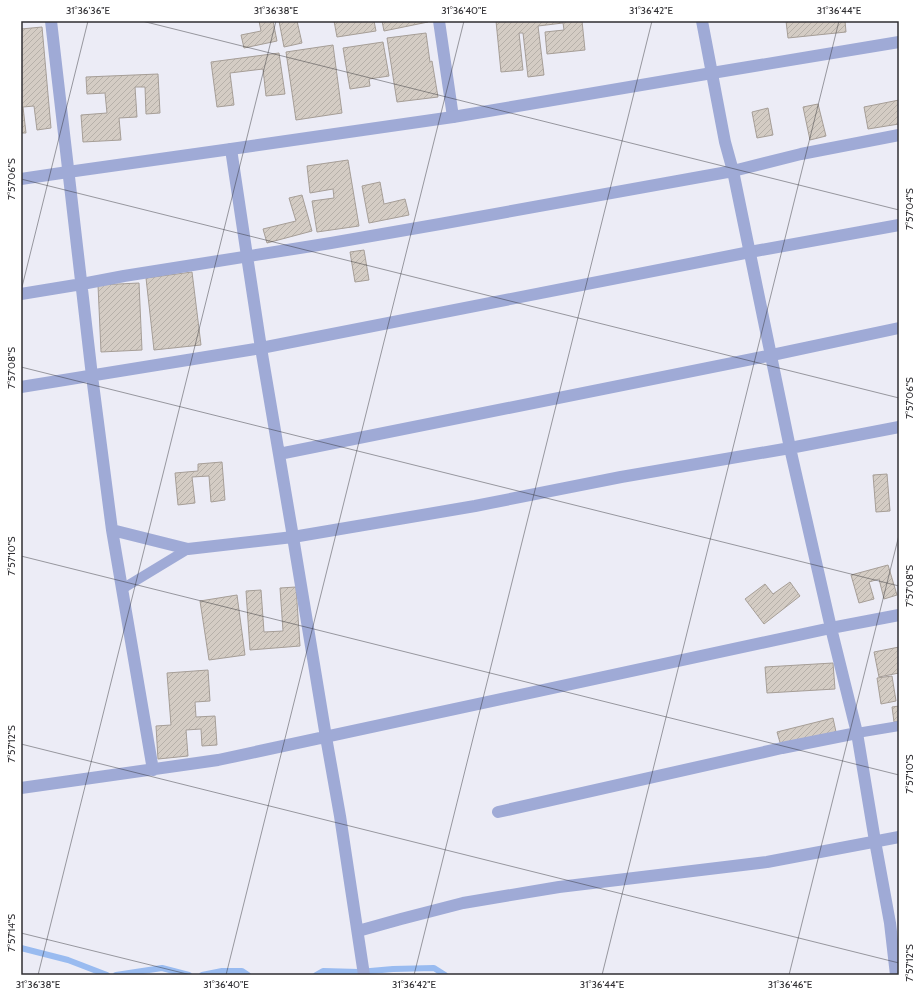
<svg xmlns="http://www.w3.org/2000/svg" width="920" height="996" viewBox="0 0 920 996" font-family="Cabin,sans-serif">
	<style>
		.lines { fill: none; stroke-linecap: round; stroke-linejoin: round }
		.stream { stroke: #99bbf0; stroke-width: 6 }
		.building { fill: url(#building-hatch); stroke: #a69e97 }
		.service { stroke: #9faad6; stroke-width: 10 }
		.minor { stroke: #9faad6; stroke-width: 12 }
		.tertiary { stroke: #9faad6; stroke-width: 12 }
		.ticks { fill: none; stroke: #2f2e32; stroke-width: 1; stroke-opacity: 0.45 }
		.neatline { fill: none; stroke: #2f2e32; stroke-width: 1.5 }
		.ticks-label { font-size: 10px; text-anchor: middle; fill: #2f2e32 }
	</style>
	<defs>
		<pattern id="building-hatch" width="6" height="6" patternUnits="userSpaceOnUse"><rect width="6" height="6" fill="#d4ccc4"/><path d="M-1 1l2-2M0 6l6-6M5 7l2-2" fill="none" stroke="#b6b0a9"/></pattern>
	</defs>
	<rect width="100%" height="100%" fill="#ececf6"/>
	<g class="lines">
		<path class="stream" d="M21 948 68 960 107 975
			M116 975 162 968 189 975
			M202 975 222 971H242L248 975
			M316 975 323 971 359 972 393 969 434 968 445 975"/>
	</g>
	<path class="building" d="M259 21H273L277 41 244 48 241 35 261 31Z
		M279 21H297L302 43 284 47Z
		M334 21H374L376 31 337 37Z
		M382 21H427L428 22 384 31Z
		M496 21H582L585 50 547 54 545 32 564 30 563 23 538 26 544 75 528 77 523 33H519L523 70 501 72Z
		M786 21H845L846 32 788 38Z
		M42 27 51 128 37 130 34 106 23 107 26 133H21V29Z
		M426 33 430 62 432 61 438 97 397 102 387 38Z
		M383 42 389 76 369 79 370 86 350 89 343 48Z
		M333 45 342 113 296 120 286 52Z
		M279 53 285 94 266 96 263 69 230 73 234 105 217 107 211 62Z
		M158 74 160 113 146 114 145 87H135L137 117 119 118 121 140 83 142 81 115 107 113 105 93 87 94 86 77Z
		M899 100V124L868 129 864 107Z
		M818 104 826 136 810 140 803 107Z
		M768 108 773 135 757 138 752 112Z
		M348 160 359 226 317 232 312 201 334 198 333 189 310 193 307 166Z
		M380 182 384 204 405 199 409 215 369 223 362 186Z
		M302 195 312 231 267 243 263 229 296 221 289 198Z
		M364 250 369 280 355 282 350 252Z
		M192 272 201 345 154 350 146 278Z
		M139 283 142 350 101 352 98 285Z
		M222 462 225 500 211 502 209 476 192 477 195 503 178 505 175 473 198 471V464Z
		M887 474 890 511 876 512 873 475Z
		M888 565 897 595 884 599 879 579 869 582 874 599 859 603 851 575Z
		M790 582 800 596 764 624 745 599 765 584 773 594Z
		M296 587 300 646 250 650 246 591 261 590 264 632 283 631 280 588Z
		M237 595 245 655 209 660 200 601Z
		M899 647V673L879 677 874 652Z
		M833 663 835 689 767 693 765 667Z
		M208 670 210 701 195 702 196 717 215 716 217 745 202 746 201 729 186 730 188 756 158 759 156 726 171 725 167 673Z
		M892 676 896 701 881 704 877 678Z
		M899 706V721L894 722 892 707Z
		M833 718 836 732 781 746 777 732Z"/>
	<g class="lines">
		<path class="service" d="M122 589 188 549
			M857 733 899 726"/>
		<path class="minor" d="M51 21 92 376 112 530 153 770
			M439 21 453 117
			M702 21 725 142 733 171 790 448 831 628 857 733 875 841 890 923 896 975
			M231 149 247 256 261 348 293 537 326 737 340 816 364 975
			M21 294 82 284 124 276 331 243 440 224 733 171 801 154 899 135
			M21 387 261 348 750 252 899 225
			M279 454 772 355 899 328
			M112 530 188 549 293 537 475 506 621 477 790 448 899 427
			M21 788 218 760 831 628 899 615
			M498 812 782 748 857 733
			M358 931 401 919 463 903 559 887 767 862 899 837"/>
		<path class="tertiary" d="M21 179 68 172 231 149 453 117 712 73 899 42"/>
	</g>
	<path class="ticks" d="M142 21 899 210M898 21H899M21 179 899 398M21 291 88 21M21 367 899 586M21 556 899 775M21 744 899 963M21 933 191 975M38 975 276 21M226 975 464 21M414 975 652 21M602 975 839 21M789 975 899 535"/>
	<rect width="920" height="996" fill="none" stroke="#ffffff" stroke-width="44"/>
	<rect x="22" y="22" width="876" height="952" class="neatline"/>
	<g class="ticks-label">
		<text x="88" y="14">31°36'36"E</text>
		<text x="276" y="14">31°36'38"E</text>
		<text x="464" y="14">31°36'40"E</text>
		<text x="651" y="14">31°36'42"E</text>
		<text x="839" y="14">31°36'44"E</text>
		<text transform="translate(11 179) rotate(-90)" y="4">7°57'06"S</text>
		<text transform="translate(909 209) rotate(-90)" y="4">7°57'04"S</text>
		<text transform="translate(11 368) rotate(-90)" y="4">7°57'08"S</text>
		<text transform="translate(909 398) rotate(-90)" y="4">7°57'06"S</text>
		<text transform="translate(11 556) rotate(-90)" y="4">7°57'10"S</text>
		<text transform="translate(909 586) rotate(-90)" y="4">7°57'08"S</text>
		<text transform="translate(11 744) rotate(-90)" y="4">7°57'12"S</text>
		<text transform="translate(909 774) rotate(-90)" y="4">7°57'10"S</text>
		<text transform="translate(11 933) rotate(-90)" y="4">7°57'14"S</text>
		<text transform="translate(909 963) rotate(-90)" y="4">7°57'12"S</text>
		<text x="38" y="988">31°36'38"E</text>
		<text x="226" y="988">31°36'40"E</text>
		<text x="414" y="988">31°36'42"E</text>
		<text x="602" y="988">31°36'44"E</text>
		<text x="790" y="988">31°36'46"E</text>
	</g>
</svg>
